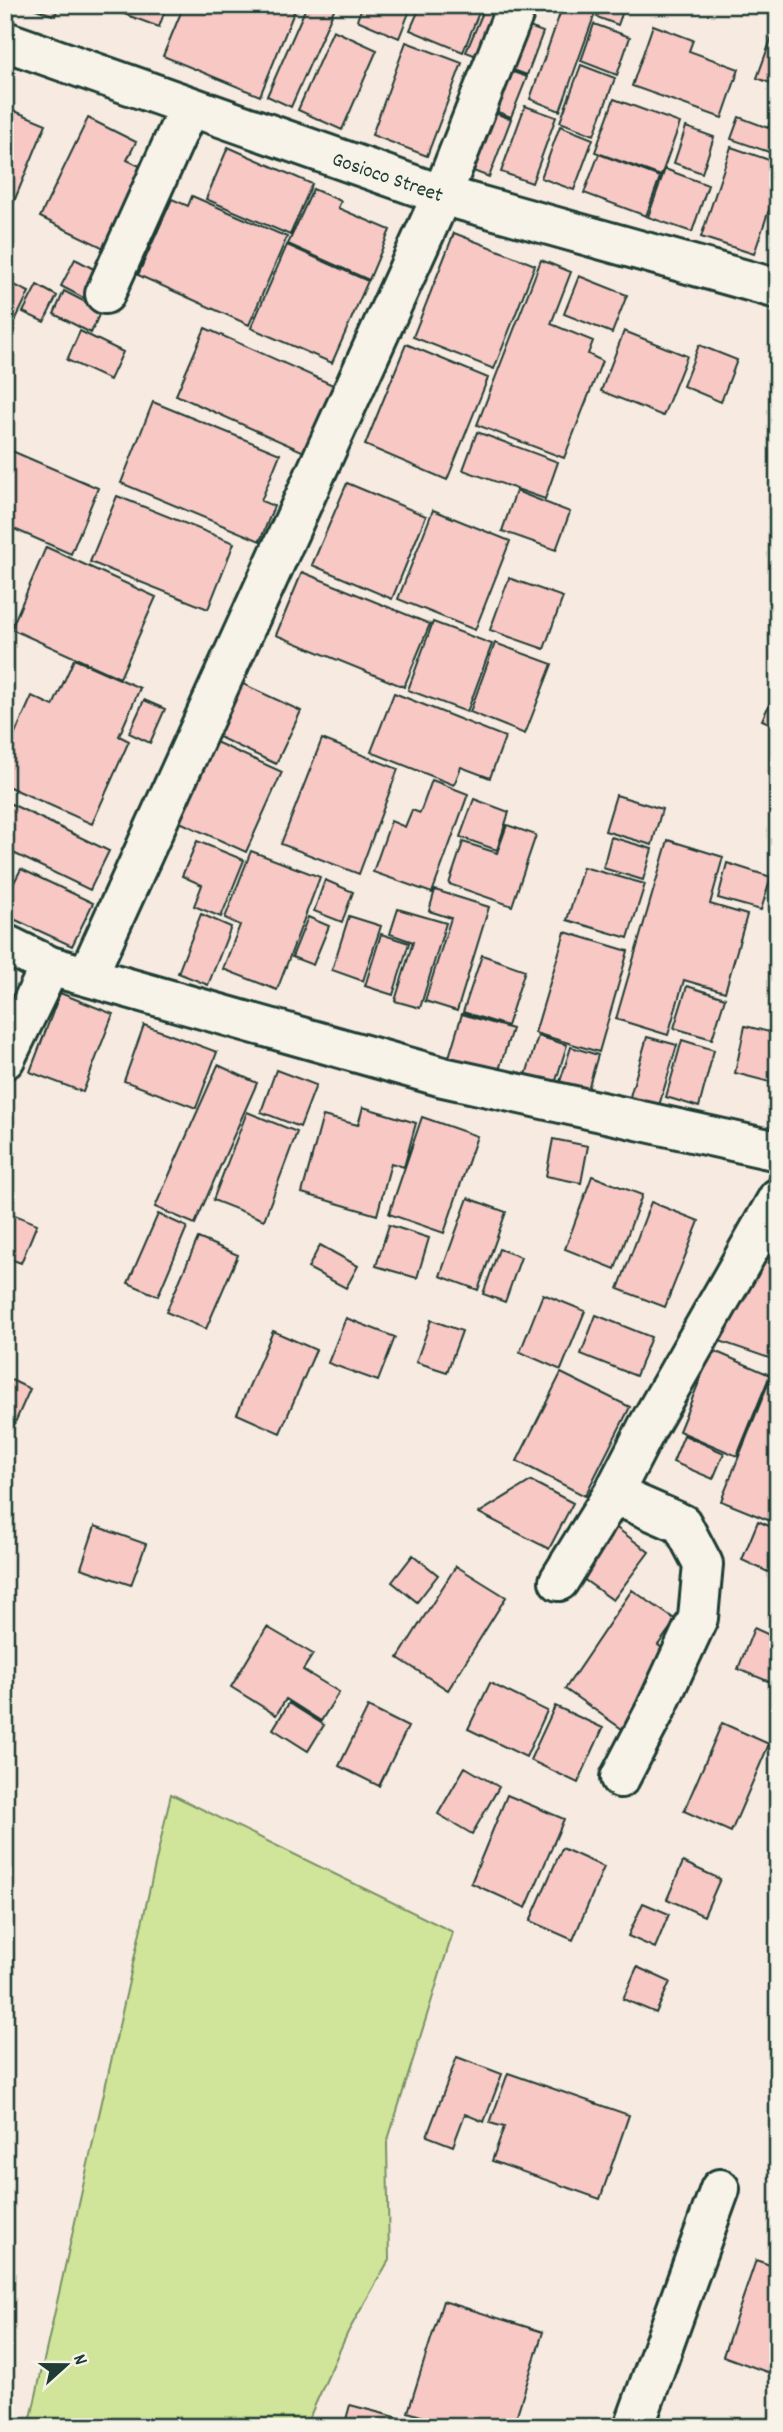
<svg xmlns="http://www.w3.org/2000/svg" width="783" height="2432" viewBox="0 0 783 2432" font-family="Dekko,sans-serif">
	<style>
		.green { fill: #d0e599; stroke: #789166; stroke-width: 2 }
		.building { fill: #f8c8c5; stroke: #1f3d34; stroke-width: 2 }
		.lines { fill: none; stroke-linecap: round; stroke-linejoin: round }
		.minor-casing { stroke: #1f3d34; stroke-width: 44 }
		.minor { stroke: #f7f3e8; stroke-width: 38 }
		.labels { text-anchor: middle; stroke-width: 5; stroke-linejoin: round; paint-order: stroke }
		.street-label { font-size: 21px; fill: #1f3d34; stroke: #f7f3e8 }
	</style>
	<rect width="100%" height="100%" fill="#f7eae1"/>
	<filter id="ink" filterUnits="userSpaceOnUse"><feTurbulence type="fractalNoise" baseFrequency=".0143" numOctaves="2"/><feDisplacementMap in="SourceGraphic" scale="14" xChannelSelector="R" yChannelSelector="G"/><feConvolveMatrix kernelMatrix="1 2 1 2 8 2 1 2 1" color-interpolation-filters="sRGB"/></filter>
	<g filter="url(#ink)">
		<path class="green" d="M171 1794 453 1932 387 2143 389 2260 348 2332 305 2427H29Z"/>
		<path class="building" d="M25 5H59L55 16Z
			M100 5H167L159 27Z
			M184 5H297L260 96 163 56Z
			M307 5H336L291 107 267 96Z
			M363 5H412L399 38 357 20Z
			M421 5H482L463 52 410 30Z
			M486 5H509L487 60 466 52Z
			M563 5H598L560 111 530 99Z
			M601 5H616L624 8 618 25 597 17Z
			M778 20V86L757 78Z
			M513 21 543 32 527 75 497 64Z
			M594 24 630 37 617 75 581 61Z
			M653 25 693 40 689 51 739 69 722 118 632 86Z
			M333 30 377 50 342 130 298 110Z
			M406 42 462 63 427 156 372 135Z
			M581 65 615 78 594 135 560 122Z
			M496 66 527 77 511 117 482 106Z
			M614 99 680 123 661 176 595 152Z
			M776 103H778V155L731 139 739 117 768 128Z
			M525 106 556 117 532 183 501 172Z
			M5 107 46 124 8 216 5 215Z
			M481 108 511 119 489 177 460 166Z
			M88 118 136 142 127 160 146 169 106 249 40 217Z
			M560 126 593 139 574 190 541 178Z
			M686 127 714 137 702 173 674 163Z
			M228 147 312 184 290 235 206 199Z
			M731 147 778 163V183L754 254 701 237Z
			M599 154 660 177 646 216 584 193Z
			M665 169 708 185 692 232 648 217Z
			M313 189 341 201 338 208 390 230 369 280 288 244Z
			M192 196 287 237 249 325 138 275 172 199 188 206Z
			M454 233 535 265 494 369 413 337Z
			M287 245 368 281 332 363 251 328Z
			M75 259 105 275 91 302 61 286Z
			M541 260 571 272 551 324 593 341 588 354 602 361 564 458 477 425Z
			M579 276 627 295 612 333 564 314Z
			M10 283 29 292 15 321 5 317V292Z
			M37 285 57 296 44 322 23 312Z
			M64 291 101 310 91 333 54 314Z
			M205 328 333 385 304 452 176 395Z
			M80 331 123 352 110 380 67 360Z
			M624 331 687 356 663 416 601 391Z
			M406 344 488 378 447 480 365 445Z
			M699 345 737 360 721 402 683 386Z
			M153 402 280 454 261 501 274 506 260 541 121 483Z
			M477 432 558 462 545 499 463 470Z
			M5 448 98 488 71 554 5 525Z
			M347 483 426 516 392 599 312 565Z
			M516 491 570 512 556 550 502 531Z
			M117 496 234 543 208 609 90 562Z
			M433 510 510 541 475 630 398 599Z
			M46 547 156 597 120 678 11 629Z
			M302 572 430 624 404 687 276 635Z
			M509 578 563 597 544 649 490 630Z
			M433 622 492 644 467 712 408 690Z
			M495 643 552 664 525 734 470 712Z
			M74 659 140 688 119 736 129 741 92 824 5 785V756L32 696 53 706Z
			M226 676 301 711 276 764 202 729Z
			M778 686V727L762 720Z
			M394 693 505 737 490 778 461 767 454 785 371 752Z
			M144 700 165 709 150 743 129 733Z
			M198 734 282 772 246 852 162 814Z
			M322 739 398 769 359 874 281 844Z
			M432 780 468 794 432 893 373 872 391 821 405 827 412 810 420 813Z
			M616 795 662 809 652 845 605 831Z
			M474 799 509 812 497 850 460 837Z
			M5 801 109 851 90 890 5 849Z
			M507 825 536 835 512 906 449 884 463 842 497 853Z
			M611 837 652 849 643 880 603 868Z
			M668 840 723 857 710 904 747 915 725 992 684 980 668 1035 616 1019Z
			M197 841 244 860 221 917 194 906 202 885 182 876Z
			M251 851 320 877 277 990 223 969 240 925 225 918Z
			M727 863 771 877 761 910 718 898Z
			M583 867 645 884 628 938 567 920Z
			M21 869 93 903 72 946 5 915V900Z
			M325 880 353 892 342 922 314 911Z
			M435 890 489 907 457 1011 425 1001 451 918 429 911Z
			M398 909 446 923 420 1008 395 1001 413 942 390 934Z
			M201 914 231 927 208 985 178 973Z
			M349 916 381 926 363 981 332 970Z
			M308 917 329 926 313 965 292 957Z
			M565 932 628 951 599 1052 535 1033Z
			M381 934 409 943 393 995 365 986Z
			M482 955 525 970 507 1026 463 1012Z
			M687 986 725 998 712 1039 674 1028Z
			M60 993 113 1014 83 1092 30 1072Z
			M462 1014 512 1029 498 1073 449 1057Z
			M144 1025 217 1052 196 1108 124 1081Z
			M745 1026 778 1034V1084L735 1073Z
			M538 1036 567 1045 554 1087 525 1078Z
			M647 1037 677 1045 658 1109 629 1100Z
			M682 1040 714 1050 699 1107 666 1097Z
			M571 1047 598 1055 586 1096 558 1088Z
			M218 1065 257 1083 195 1224 155 1207Z
			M276 1070 316 1085 300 1127 261 1112Z
			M363 1107 416 1123 404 1167 391 1163 377 1215 302 1193 323 1116 358 1125Z
			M247 1112 297 1132 264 1220 213 1200Z
			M422 1117 477 1136 444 1233 389 1214Z
			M553 1139 588 1146 581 1183 546 1176Z
			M592 1176 642 1195 615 1269 565 1249Z
			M468 1198 506 1212 478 1290 440 1276Z
			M651 1202 699 1221 665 1307 618 1289Z
			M5 1211 37 1224 21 1263 5 1257Z
			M158 1214 187 1227 158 1296 128 1283Z
			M778 1222V1361L708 1337Z
			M389 1225 429 1238 417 1278 376 1266Z
			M198 1238 238 1255 206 1329 166 1312Z
			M320 1245 358 1266 346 1288 308 1268Z
			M499 1249 521 1257 505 1302 483 1294Z
			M543 1294 585 1311 561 1370 520 1352Z
			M596 1315 651 1337 636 1376 581 1354Z
			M346 1318 395 1337 378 1381 328 1363Z
			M431 1320 462 1331 447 1372 416 1362Z
			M273 1331 316 1350 280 1433 237 1414Z
			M712 1350 770 1375 737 1456 679 1431Z
			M561 1373 630 1407 585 1496 517 1461Z
			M772 1374 778 1376V1524L721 1501Z
			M5 1377 30 1389 5 1445Z
			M684 1435 724 1453 713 1479 673 1462Z
			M531 1481 573 1503 549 1549 479 1513Z
			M758 1521 778 1530V1550L768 1572 742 1560Z
			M95 1526 146 1544 131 1585 81 1568Z
			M614 1526 649 1552 613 1600 579 1576Z
			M413 1555 438 1575 417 1602 392 1582Z
			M456 1566 506 1597 448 1690 398 1658Z
			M632 1590 676 1620 658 1645 675 1657 625 1731 565 1689Z
			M267 1627 313 1654 303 1670 339 1692 321 1721 286 1699 276 1715 231 1687Z
			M754 1628 778 1639V1663L770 1682 738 1669Z
			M490 1683 547 1711 526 1757 468 1729Z
			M289 1703 324 1725 308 1751 273 1729Z
			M555 1706 603 1728 578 1783 530 1760Z
			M368 1707 408 1727 379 1786 339 1766Z
			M722 1723 769 1744 731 1832 684 1811Z
			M465 1767 499 1787 472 1834 438 1814Z
			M507 1795 564 1819 526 1908 471 1883Z
			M562 1848 604 1867 573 1940 530 1921Z
			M683 1862 720 1879 704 1916 667 1899Z
			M643 1903 669 1914 655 1948 628 1936Z
			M637 1967 670 1982 656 2013 623 1999Z
			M457 2057 502 2074 484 2122 465 2114 453 2146 427 2136Z
			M508 2073 629 2115 600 2199 492 2161 504 2127 490 2123Z
			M756 2260 778 2268V2376L723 2356Z
			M443 2301 543 2332 513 2427H456L408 2412Z
			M350 2405 426 2425 425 2427H344Z"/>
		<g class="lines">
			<defs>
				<path id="minor" d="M5 41 442 195 778 289
					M105 294 189 107
					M5 944 50 966 443 1077 778 1151
					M88 975 442 195 517 5
					M5 1059 50 966
					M613 1494 682 1524 703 1564 698 1618 655 1711 620 1778
					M559 1581 613 1494 647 1428 778 1198
					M634 2427 720 2189"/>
			</defs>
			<use href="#minor" class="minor-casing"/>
			<use href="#minor" class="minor"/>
		</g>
	</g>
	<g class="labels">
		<g class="street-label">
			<text transform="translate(388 176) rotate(19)" y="7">Gosioco Street</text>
		</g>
	</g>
	<rect width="783" height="2432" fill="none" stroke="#f7f3e8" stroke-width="28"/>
	<rect x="14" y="14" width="755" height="2404" fill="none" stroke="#1f3d34" stroke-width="2.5" filter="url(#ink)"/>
	<g transform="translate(66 2365) rotate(69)" stroke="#f7f3e8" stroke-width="5" paint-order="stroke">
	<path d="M0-5L12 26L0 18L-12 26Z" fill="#1f3d34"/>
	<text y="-10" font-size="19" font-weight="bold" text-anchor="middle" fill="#1f3d34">N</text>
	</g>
</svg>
